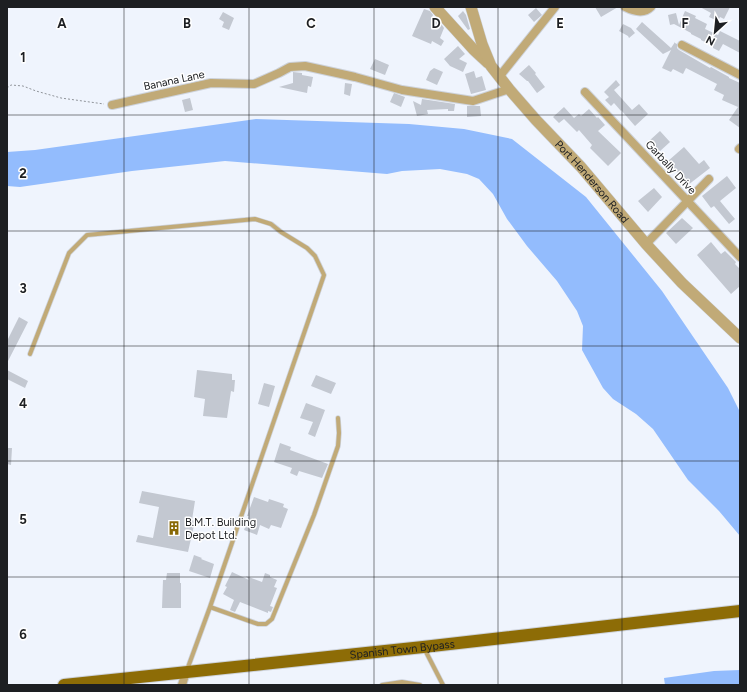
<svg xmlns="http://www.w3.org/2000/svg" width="747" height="692" viewBox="0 0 747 692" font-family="Figtree,sans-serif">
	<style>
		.water { fill: #93bcfd }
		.building { fill: #c3c8d1 }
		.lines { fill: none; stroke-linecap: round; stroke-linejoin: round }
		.service-casing { stroke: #cdd2da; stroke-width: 5.5 }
		.minor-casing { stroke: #cdd2da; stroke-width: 10 }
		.tertiary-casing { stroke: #cdd2da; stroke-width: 12 }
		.primary-casing { stroke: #cdd2da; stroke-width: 14 }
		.path { stroke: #90949a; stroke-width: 1; stroke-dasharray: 2 2; stroke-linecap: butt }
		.service { stroke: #c1aa77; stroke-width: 4 }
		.minor { stroke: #c1aa77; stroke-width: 8 }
		.tertiary { stroke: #c1aa77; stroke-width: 11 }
		.primary { stroke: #8d6c06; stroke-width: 12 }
		.grid { fill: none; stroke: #1d1f22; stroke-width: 1; stroke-opacity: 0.55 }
		.labels { text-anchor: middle; stroke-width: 3; stroke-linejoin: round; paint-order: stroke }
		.street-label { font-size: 11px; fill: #1d1f22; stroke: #fff }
		.poi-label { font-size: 11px; fill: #1d1f22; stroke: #fff; text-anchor: start }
		.grid-label { font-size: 13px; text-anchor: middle; font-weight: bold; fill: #1d1f22; stroke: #fff; stroke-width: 3; stroke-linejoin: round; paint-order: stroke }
	</style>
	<rect width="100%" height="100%" fill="#eff4fd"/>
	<path class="water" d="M256 119 409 124 464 129 512 139 586 197 662 291 728 388 740 412V536L719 511 688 480 653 429 636 414 613 399 603 388 582 350 583 326 577 311 557 281 527 246 507 219 493 194 479 179 467 174 440 169 402 171 387 174 225 161 132 171 20 187 7 186V152L35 150Z
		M740 670V685H665L664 678 714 671Z"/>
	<path class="building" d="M595 7H618L601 17Z
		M700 7H730L724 19 720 17 718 21 709 17 711 13Z
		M536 8 542 15 534 22 528 15Z
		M424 9 430 11 433 15 432 18 439 21 444 28 440 38 444 41 441 46 432 41 431 44 412 36Z
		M463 11 466 15 470 29 468 30 458 16Z
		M685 11 696 16 695 18 707 24 705 29 718 35 720 31 740 41V53L723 44 719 51 713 48V46L701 40V39L691 34V33L674 24 670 25 668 15 676 13 679 25Z
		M223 12 234 18 229 30 222 27 224 22 219 19Z
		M642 22 671 48 675 42V43L677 44V48L679 50 710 68 711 67 729 77V78L740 83V128L729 120 738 107 722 100 724 95 714 90 717 84 686 68 683 74 673 69 671 72 662 68 671 50 663 54 636 29Z
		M623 24 631 28 635 33 629 38 628 36 619 31Z
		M458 46 465 54 459 59 467 63 463 72 450 66 444 59Z
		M375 59 389 65 385 75 370 69Z
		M529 65 536 73 535 74 545 87 537 93 528 81H527L519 74Z
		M434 68 443 72 437 85 426 80 430 71Z
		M474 71 476 78 482 76 486 90 471 94 465 74Z
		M293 72 302 73V75L313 77 311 87 308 86 307 93 279 87 293 83Z
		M616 80 620 85 614 90 632 110 639 104 648 114 635 126 621 110V111L614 103 611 106 605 100 609 97 604 92Z
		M345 83 352 84 350 96 344 94Z
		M394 93 405 97 401 107 390 102Z
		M190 98 193 110 185 112 182 100Z
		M422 99 455 104 454 111H448V109L427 110 428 114 417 116 413 101 421 105Z
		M467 106H480L481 116 467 117Z
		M564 107 574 118 579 114 581 116 589 109 597 118 598 117 605 125 598 131 621 153 608 166 590 148 592 145 579 130 577 132 564 119 559 123 553 117Z
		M660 131 670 142 659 152 649 141Z
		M684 147 699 164 704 160 710 168 688 185 668 161Z
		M727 176 736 188 720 201 735 219 729 224 714 206 711 208 702 196Z
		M654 188 662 197 648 212 638 201Z
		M682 218 693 228 676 244 666 233Z
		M711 242 721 254 725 251 736 262 735 264 740 269V286L731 294 697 255Z
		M19 317 28 322 7 363V341Z
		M7 370 28 381 25 388 7 379Z
		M197 370 232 374V380H235L234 392 231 391 227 418 203 416 205 399 194 397Z
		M316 375 336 383 331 394 311 386Z
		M264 383 275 386 269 407 258 404Z
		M306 403 325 410 315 437 308 434 313 422 300 418Z
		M280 443 291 447 290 450 328 464 322 478 299 471 297 476 290 473 292 468 274 462Z
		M7 448H12L11 465 7 464Z
		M142 491 195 501 192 520 195 521 188 552 136 542 138 535 153 538 159 507 139 503Z
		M254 497 268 502 269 499 284 504 283 507 288 509 281 528 271 525 269 529 260 525 257 535 244 530 249 516H247Z
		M194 555 202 558 201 559 214 564 210 578 189 571Z
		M232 572 249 580 246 576 262 582 265 573 270 575V577L277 580 274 587 277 588 270 606 273 607 271 612 268 611V613L240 602 235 612 230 610 234 600 223 594 227 587 225 586Z
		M167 573H180V583H181V608H162L163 580H166Z"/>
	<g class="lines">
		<defs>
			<path id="service" d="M30 354 69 253 87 235 255 219 271 224 281 232 307 248 315 256 324 275 210 607 187 670
				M210 607 258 624H266L272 619 314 515 338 446 339 433 338 418
				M424 648 443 685
				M382 685 402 682 420 685"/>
			<path id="minor" d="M625 7C633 11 644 14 651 7
				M682 45 740 75
				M499 77 555 7
				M585 92 740 257
				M112 105 211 83 254 84 279 73 290 67 305 66 355 77 402 90 473 101 509 89
				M739 149 740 148
				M646 244 709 179
				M182 685 186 672"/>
			<g id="tertiary">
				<path d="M435 7 474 50 488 63"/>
				<path id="s1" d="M471 7 482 44 491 66 509 89 536 120 581 167 646 244 682 283 740 338"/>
			</g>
			<g id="primary">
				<path id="s2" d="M64 685 423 647 740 611"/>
			</g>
		</defs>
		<use href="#service" class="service-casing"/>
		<use href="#minor" class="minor-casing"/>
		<use href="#tertiary" class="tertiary-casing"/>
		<use href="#primary" class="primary-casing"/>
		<path class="path" d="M7 88 11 85 23 86 36 91 61 98 104 104"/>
		<use href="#service" class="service"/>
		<use href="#minor" class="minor"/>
		<use href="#tertiary" class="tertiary"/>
		<use href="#primary" class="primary"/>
	</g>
	<path class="grid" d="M124 7V685M249 7V685M374 7V685M498 7V685M622 7V685M7 115H740M7 231H740M7 346H740M7 461H740M7 577H740"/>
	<defs>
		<symbol id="building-bare" viewBox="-9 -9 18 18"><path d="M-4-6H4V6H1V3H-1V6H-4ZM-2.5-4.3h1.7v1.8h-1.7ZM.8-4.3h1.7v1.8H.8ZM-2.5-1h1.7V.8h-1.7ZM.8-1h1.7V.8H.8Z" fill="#886805" stroke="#fff" stroke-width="2.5" paint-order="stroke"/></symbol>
	</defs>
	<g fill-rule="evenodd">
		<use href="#building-bare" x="164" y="518" width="20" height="20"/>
	</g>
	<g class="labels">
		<g class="street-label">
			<text transform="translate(174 80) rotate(-12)" y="4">Banana Lane</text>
			<text transform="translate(671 167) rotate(47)" y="4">Garbally Drive</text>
			<text dy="4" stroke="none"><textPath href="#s1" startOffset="216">Port Henderson Road</textPath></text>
			<text dy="4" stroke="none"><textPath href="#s2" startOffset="340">Spanish Town Bypass</textPath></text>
		</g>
		<g class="poi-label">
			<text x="185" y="526">B.M.T. Building<tspan x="185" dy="13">Depot Ltd.</tspan></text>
		</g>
	</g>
	<g class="grid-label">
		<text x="62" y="28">A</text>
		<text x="187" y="28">B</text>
		<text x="311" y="28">C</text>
		<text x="436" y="28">D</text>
		<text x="560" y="28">E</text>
		<text x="685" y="28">F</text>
		<text x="23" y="62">1</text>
		<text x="23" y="178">2</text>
		<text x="23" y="293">3</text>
		<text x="23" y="408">4</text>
		<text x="23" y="524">5</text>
		<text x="23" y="639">6</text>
	</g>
	<rect width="747" height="692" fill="none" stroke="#1d1f22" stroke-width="16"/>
	<g transform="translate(715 32) rotate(207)" stroke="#ffffff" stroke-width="3" paint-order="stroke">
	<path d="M0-3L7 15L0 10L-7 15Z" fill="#1d1f22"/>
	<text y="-6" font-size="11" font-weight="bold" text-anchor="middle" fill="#1d1f22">N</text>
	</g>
</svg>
